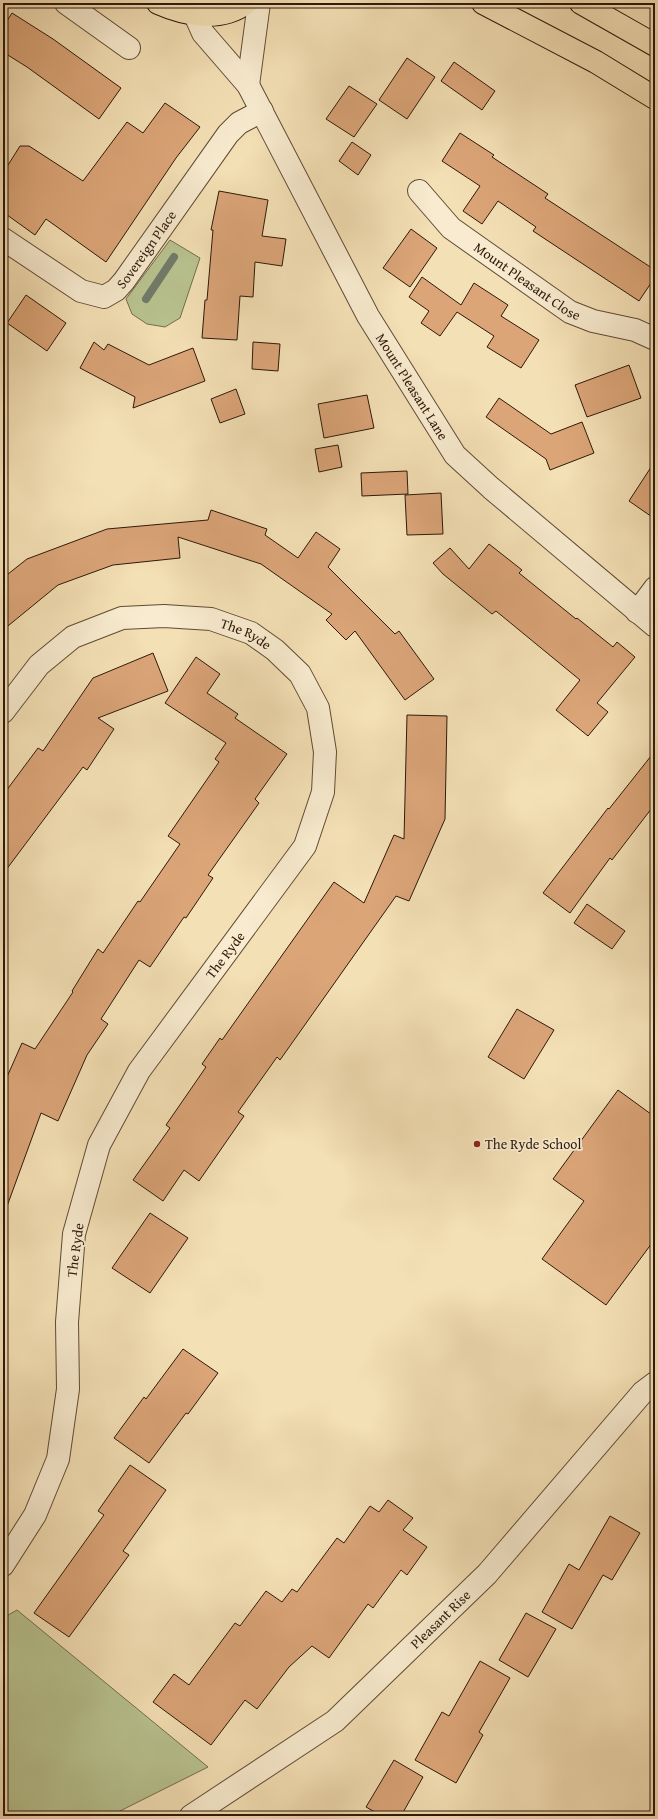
<svg xmlns="http://www.w3.org/2000/svg" width="658" height="1819" viewBox="0 0 658 1819" font-family="'Gentium Book Plus',serif">
	<style>
		.green { fill: #b8c390; stroke: #736e4d }
		.lines { fill: none; stroke-linecap: round; stroke-linejoin: round }
		.stream { stroke: #707b6a; stroke-width: 8 }
		.building { fill: #dba578; stroke: #2e180a }
		.minor-casing { stroke: #604a35; stroke-width: 24 }
		.trunk-casing { stroke: #2e180a; stroke-width: 24 }
		.minor { stroke: #f8ebcf; stroke-width: 22 }
		.trunk { stroke: #f4e0b5; stroke-width: 22 }
		.poi-dot { fill: #8f2418; stroke: #f8ebcf; stroke-width: 1.5 }
		.labels { text-anchor: middle; stroke-width: 3.5; stroke-linejoin: round; paint-order: stroke }
		.street-label { font-size: 14px; fill: #2e180a; stroke: #f8ebcf }
		.poi-label { font-size: 14px; fill: #2e180a; stroke: #f8ebcf; text-anchor: start }
	</style>
	<rect width="100%" height="100%" fill="#f4e0b5"/>
	<filter id="stains"><feTurbulence type="fractalNoise" baseFrequency=".005" numOctaves="4"/><feColorMatrix values="0 0 0 0 .2 0 0 0 0 .09 0 0 0 0 .02 0 0 0 .5 -.17"/></filter>
	<radialGradient id="worn" r=".72"><stop offset=".6" stop-color="#630" stop-opacity="0"/><stop offset="1" stop-color="#630" stop-opacity=".3"/></radialGradient>
	<path class="green" d="M170 240 200 258 180 318 165 327 147 324 132 314 126 299Z
		M17 1610 208 1767 110 1816H3V1618Z"/>
	<g class="lines">
		<path class="stream" d="M146 299 174 257"/>
	</g>
	<path class="building" d="M12 13 53 39 121 88 99 119 27 67 3 52V27Z
		M407 58 435 77 407 119 379 100Z
		M454 62 495 91 482 110 441 81Z
		M349 86 377 104 354 137 326 119Z
		M165 103 200 127 176 158 106 262 46 219 35 235 3 212V173L20 146H29L83 181 127 122 143 133Z
		M460 133 494 155 492 157 548 194 545 198 655 270V277L639 301 533 231 536 227 498 201 482 224 463 211 480 186 442 161Z
		M352 142 371 155 358 175 339 161Z
		M219 191 268 200 262 236 286 239 282 266 255 262 253 297 240 296 237 340 202 338 205 300H207L213 230H211Z
		M411 229 437 248 410 287 383 268Z
		M422 277 461 305 474 283 508 305 501 316 539 340 521 368 487 347 494 336 457 312 440 336 421 323 429 311 409 297Z
		M26 295 66 323 47 351 7 323Z
		M94 342 104 350 108 344 149 365 193 348 205 381 133 408 135 397 80 368Z
		M253 342 280 344 278 371 252 369Z
		M629 365 641 398 587 417 575 385Z
		M236 389 245 414 220 423 211 399Z
		M367 395 374 428 324 438 318 404Z
		M499 398 551 434 582 422 594 453 550 470 546 459 486 417Z
		M338 445 342 467 319 472 315 449Z
		M655 461V519L629 501Z
		M407 471 408 494 362 496 361 473Z
		M441 493 443 534 407 535 405 495Z
		M211 510 267 529 265 535 298 558 316 532 340 549 328 567 395 634 399 631 434 679 405 700 355 631 346 640 326 620 332 614 261 564 178 537 180 558 113 565 58 585 3 630V578L27 559 107 529 208 520Z
		M489 544 522 570 519 573 576 619 577 618 613 647 617 642 635 657 597 703 608 712 588 736 556 710 580 680 496 611 492 614 443 574 433 563 450 548 469 569Z
		M153 653 168 691 98 718 114 729 87 770 83 767 3 874V795L38 748 43 751 93 678Z
		M196 657 220 674 207 693 238 714 235 718 287 754 255 799 259 803 208 875 213 878 186 918 184 917 150 967 139 960 101 1019 108 1024 87 1055 58 1121 41 1113 6 1209H3V1086L22 1043 35 1049 73 992 72 991 98 949 103 953 138 901 140 902 180 844 168 836 219 762 215 759 226 743 165 703Z
		M407 715 447 716 445 819 409 901 396 896 280 1060 277 1057 238 1112 244 1116 199 1181 184 1170 163 1201 133 1180 170 1128 166 1125 206 1067 202 1064 220 1038 222 1040 334 882 364 903 394 835 404 839Z
		M655 751V804L612 860 610 858 570 913 543 893 608 808 609 809Z
		M587 904 625 931 612 949 574 923Z
		M517 1009 554 1030 524 1079 488 1057Z
		M618 1090 655 1117V1239L606 1305 542 1259 584 1201 553 1179Z
		M150 1213 188 1238 150 1293 112 1268Z
		M183 1349 218 1373 188 1414 186 1413 149 1463 114 1438 144 1397 146 1399Z
		M130 1465 166 1490 123 1551 129 1555 69 1637 34 1613 104 1515 98 1511Z
		M388 1500 413 1518 403 1530 427 1547 407 1575 401 1570 373 1608 368 1604 329 1658 312 1646 289 1667 257 1709 245 1700 211 1745 153 1702 174 1674 189 1685 235 1623 240 1626 266 1591 282 1602 292 1589 297 1592 337 1538 344 1543 370 1506 379 1512Z
		M610 1516 640 1533 612 1580 603 1575 572 1629 542 1612 569 1564 579 1570Z
		M526 1613 556 1629 528 1677 499 1660Z
		M480 1661 510 1678 479 1732 483 1735 456 1783 415 1760 442 1712 449 1716Z
		M394 1760 423 1777 401 1816H382L366 1807Z"/>
	<g class="lines">
		<defs>
			<g id="minor">
				<path d="M66 3 129 48"/>
				<path id="s1" d="M195 15 203 33 248 85 368 316 455 455 491 488 655 626"/>
				<path d="M248 85 259 3"/>
				<path id="s2" d="M419 191 451 228 570 312 593 321 635 330 655 339"/>
				<path id="s3" d="M3 239 81 291 104 297 116 290 124 281 228 134 239 123 262 111"/>
				<path d="M637 612 655 588"/>
				<path id="s4" d="M3 712 39 665 73 637 122 618 164 616 211 619 251 633 275 650 300 674 318 708 325 752 323 792 305 846 139 1071 99 1145 74 1234 67 1322 68 1389 58 1459 35 1515 3 1565"/>
				<path id="s5" d="M191 1816 335 1721 487 1574 643 1392 655 1383"/>
			</g>
			<path id="trunk" d="M158 3C185 15 220 22 246 3
				M483 3 596 62 655 98
				M581 3 655 45"/>
		</defs>
		<use href="#minor" class="minor-casing"/>
		<use href="#trunk" class="trunk-casing"/>
		<use href="#minor" class="minor"/>
		<use href="#trunk" class="trunk"/>
	</g>
	<circle class="poi-dot" cx="477" cy="1144" r="4"/>
	<g class="labels">
		<g class="street-label">
			<text dy="5" stroke="none"><textPath href="#s3" startOffset="182">Sovereign Place</textPath></text>
			<text dy="5" stroke="none"><textPath href="#s2" startOffset="142">Mount Pleasant Close</textPath></text>
			<text dy="5" stroke="none"><textPath href="#s1" startOffset="432">Mount Pleasant Lane</textPath></text>
			<text dy="5" stroke="none"><textPath href="#s4" startOffset="283">The Ryde</textPath></text>
			<text transform="translate(225 955) rotate(-53)" y="5">The Ryde</text>
			<text transform="translate(75 1250) rotate(-82)" y="5">The Ryde</text>
			<text dy="5" stroke="none"><textPath href="#s5" startOffset="319">Pleasant Rise</textPath></text>
		</g>
		<g class="poi-label">
			<text x="485" y="1149">The Ryde School</text>
		</g>
	</g>
	<rect width="658" height="1819" fill="none" stroke="#f4e0b5" stroke-width="16"/>
	<rect x="4" y="4" width="650" height="1811" fill="none" stroke="#2e180a" stroke-width="2"/>
	<rect x="8" y="8" width="642" height="1803" fill="none" stroke="#2e180a"/>
	<rect width="100%" height="100%" filter="url(#stains)"/>
	<rect width="100%" height="100%" fill="url(#worn)"/>
</svg>
